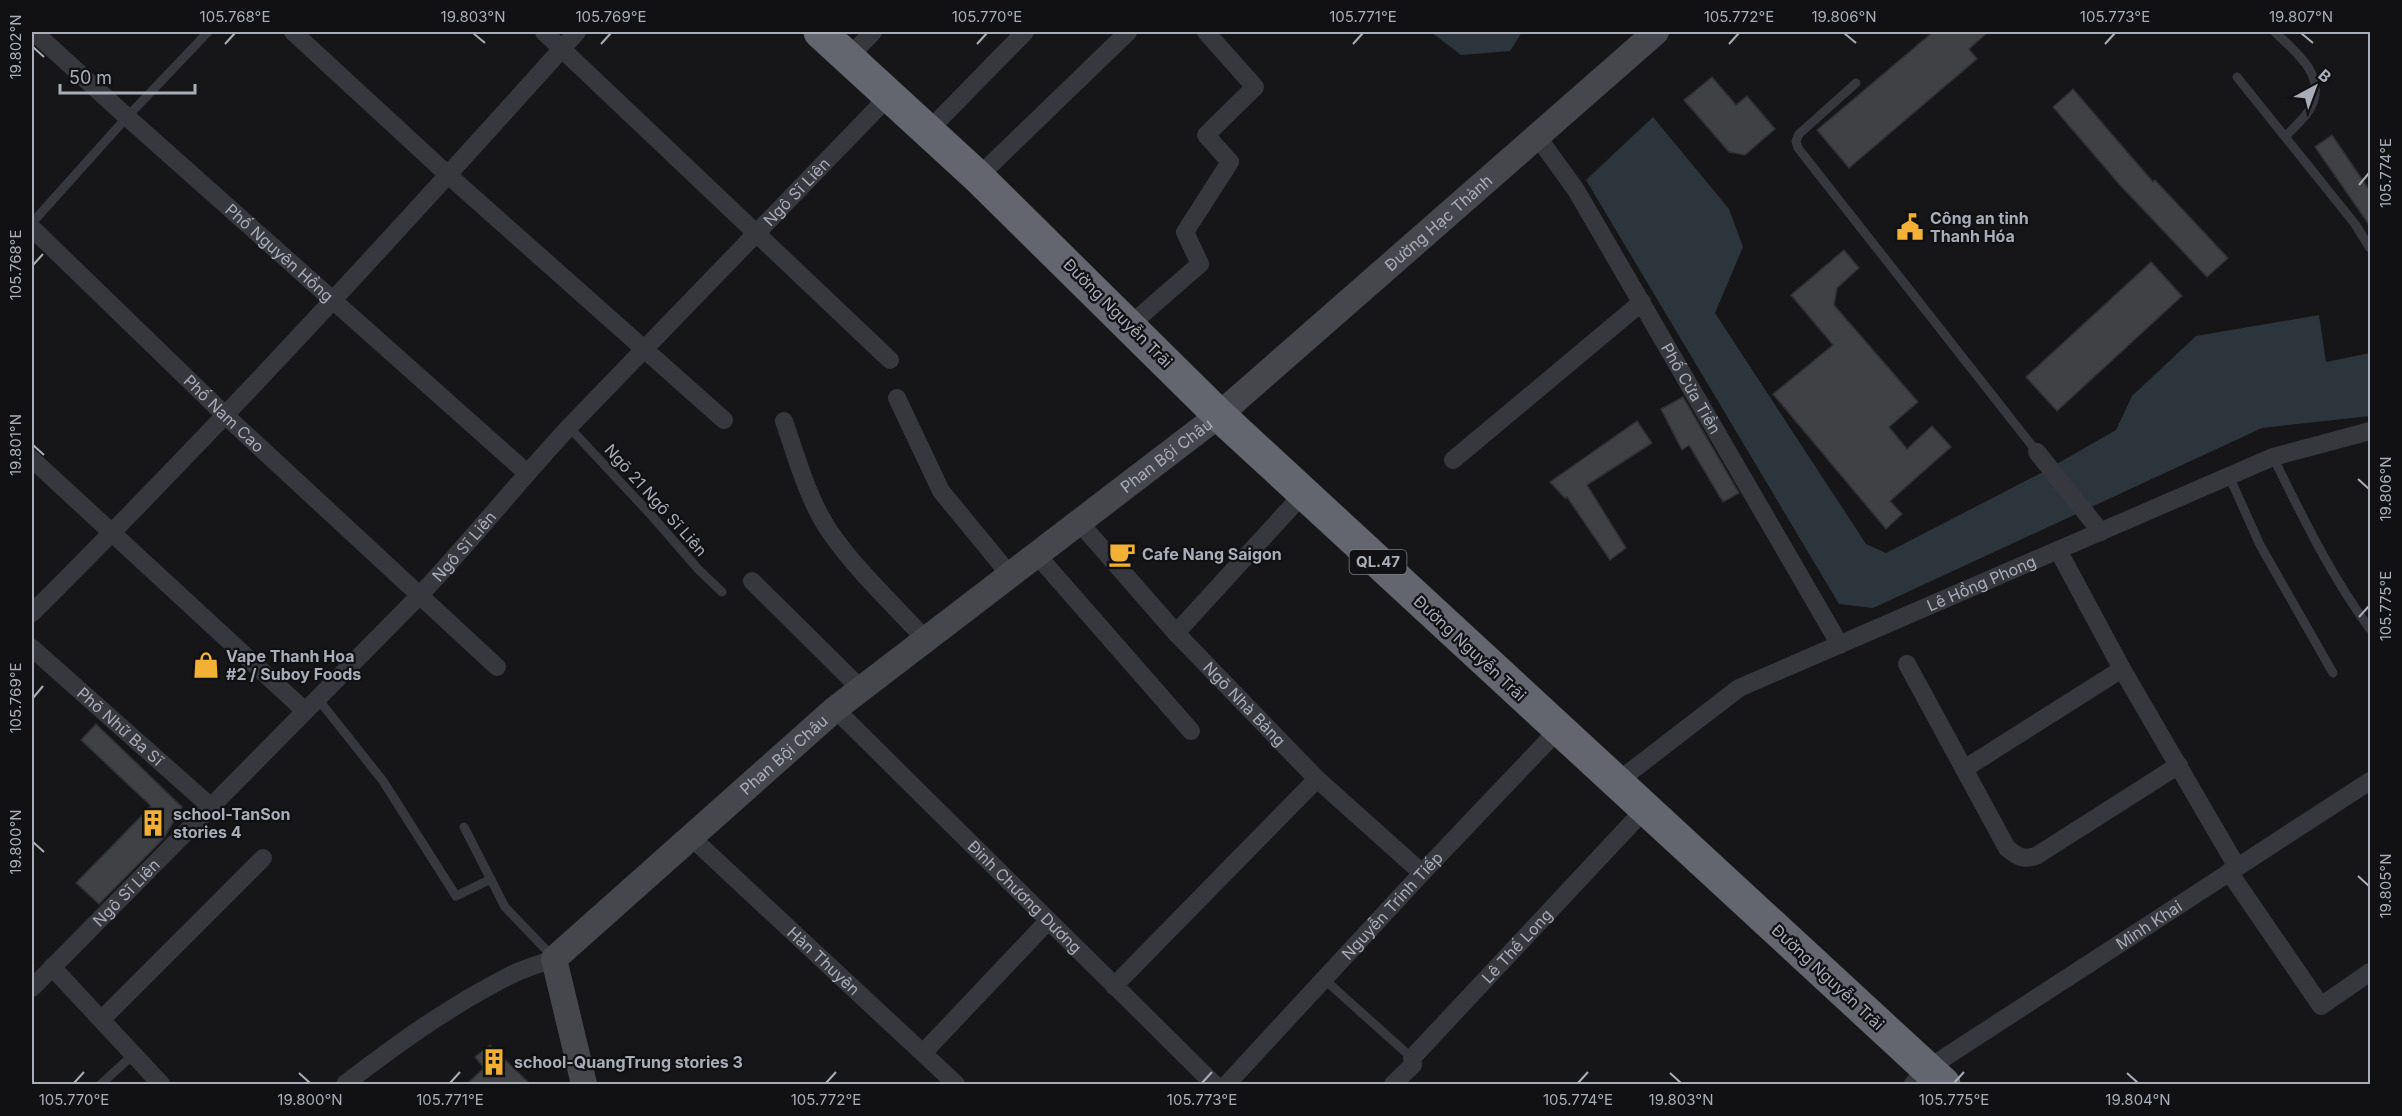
<svg xmlns="http://www.w3.org/2000/svg" width="2402" height="1116" viewBox="0 0 2402 1116" font-family="Inter,sans-serif">
	<style>
		.water { fill: #2c353c }
		.building { fill: #404145; stroke: #303034; stroke-width: 1.5 }
		.lines { fill: none; stroke-linecap: round; stroke-linejoin: round }
		.lane { stroke: #37383d; stroke-width: 9 }
		.street { stroke: #37383d; stroke-width: 18 }
		.secondary { stroke: #45474d; stroke-width: 26 }
		.highway { stroke: #63666e; stroke-width: 33 }
		.ticks { fill: none; stroke: #a8adb8; stroke-width: 2 }
		.labels { text-anchor: middle; stroke-width: 4.5; stroke-linejoin: round; paint-order: stroke }
		.shield { fill: #111113; stroke: #7b7e86; stroke-width: 1.5 }
		.shield-label { font-size: 15px; font-weight: bold; fill: #a8adb8 }
		.street-label { font-size: 16px; fill: #a8adb8; stroke: #111113 }
		.poi-label { font-size: 16px; font-weight: bold; fill: #a8adb8; stroke: #111113; text-anchor: start }
		.neatline { fill: none; stroke: #a8adb8; stroke-width: 2 }
		.ticks-label { font-size: 15px; text-anchor: middle; fill: #a8adb8 }
	</style>
	<rect width="100%" height="100%" fill="#161618"/>
	<path class="water" d="M1431 32H1522L1510 51 1461 55Z
		M1653 117 1729 209 1743 247 1715 313 1866 544 1886 553 2041 473 2116 430 2132 396 2196 336 2319 315 2326 362 2370 353V416L2262 428 1873 608 1839 604 1586 180Z"/>
	<path class="building" d="M1933 32H1988L1969 49 1977 59 1849 168 1817 130Z
		M1712 77 1736 105 1747 96 1775 129 1745 155 1729 152 1684 100Z
		M2073 89 2153 182 2155 180 2228 258 2207 277 2120 185 2053 107Z
		M2332 135 2370 191V226L2315 147Z
		M1844 250 1859 268 1837 288 1834 305 1918 402 1889 427 1907 449 1932 426 1951 447 1890 501 1902 514 1886 529 1773 394 1833 345 1791 295Z
		M2151 262 2182 296 2057 411 2026 377Z
		M1683 397 1739 493 1723 502 1689 445 1682 450 1661 409Z
		M1637 421 1652 443 1587 485 1626 548 1610 560 1567 497 1565 498 1550 482Z
		M96 724 182 807 164 838 99 904 76 883 151 806 81 740Z
		M490 1045 530 1084H467L484 1068 475 1057Z"/>
	<g class="lines">
		<path class="lane" d="M2275 32C2294 51 2326 74 2312 105 2307 117 2294 127 2285 137
			M2237 77 2355 224 2370 248
			M1856 83 1799 134 1796 141 1798 148 2037 452
			M32 223 127 117 208 32
			M569 427 652 516 698 569 722 592
			M2273 457C2302 516 2331 576 2370 629
			M2229 476 2260 545 2333 673
			M318 699 383 781 456 896 491 879
			M464 827 505 907 553 957
			M1325 980 1412 1058
			M101 1084 134 1054"/>
		<g class="street">
			<path id="s1" d="M34 32 127 117 527 473"/>
			<path d="M293 32 447 174 724 420"/>
			<path d="M544 32 890 360"/>
			<path d="M848 58 873 32"/>
			<path d="M928 131 1025 32"/>
			<path id="s2" d="M1537 136 1576 190 1840 645"/>
			<path d="M978 177 1128 32"/>
			<path id="s3" d="M32 228 225 415 497 667"/>
			<path d="M1130 325 1200 264 1185 232 1230 162 1206 135 1255 87 1206 32"/>
			<path d="M897 398 941 491 1010 575"/>
			<path d="M784 421C797 458 808 500 830 532 857 571 894 605 926 640"/>
			<path d="M2037 452 2101 532"/>
			<path d="M32 459 304 710"/>
			<path d="M1453 460 1642 302"/>
			<path id="s4" d="M1079 522 1176 633 1317 779 1422 873"/>
			<path d="M2058 550 2122 669 2237 867"/>
			<path d="M1037 555 1191 731"/>
			<path d="M752 581 861 689"/>
			<path d="M32 613C220 426 400 229 577 32"/>
			<path d="M1176 633 1304 493"/>
			<path id="s5" d="M32 648 210 806"/>
			<path d="M1907 664 2007 848C2018 857 2023 860 2036 856L2179 765"/>
			<path id="s6" d="M835 709 1214 1084"/>
			<path d="M1964 769 2122 669"/>
			<path id="s7" d="M1617 782 1739 688 2273 457 2370 431"/>
			<path id="s8" d="M692 838 956 1084"/>
			<path d="M2229 872 2321 1006 2370 972"/>
			<path d="M52 967 161 1084"/>
			<path d="M1114 986 1317 779"/>
			<path id="s9" d="M32 988 419 596C471 541 518 482 569 427L889 96"/>
			<path d="M102 1019 263 858"/>
			<path d="M923 1053 1048 921"/>
			<path d="M345 1084C397 1044 451 1005 511 975 524 968 540 964 554 959"/>
			<path id="s10" d="M1227 1084 1422 873 1559 729"/>
			<path id="s11" d="M1393 1084 1413 1065 1412 1058 1645 809"/>
			<path id="s12" d="M1913 1084 1927 1069 2370 781"/>
		</g>
		<path class="secondary" id="s13" d="M584 1084 554 959 835 709 1219 415 1656 32"/>
		<path class="highway" d="M820 32 978 177 1219 415 1944 1084"/>
	</g>
	<path class="ticks" d="M473 33 485 43M1844 33 1856 43M2301 33 2313 43M225 44 235 33M601 44 611 33M977 44 987 33M1353 44 1363 33M1729 44 1739 33M2105 44 2115 33M33 47 44 57M2359 185 2369 173M33 265 43 254M33 445 44 455M2358 479 2369 489M2359 617 2369 606M33 698 43 686M33 842 44 852M2358 876 2369 886M299 1073 310 1083M1670 1073 1681 1083M2127 1073 2138 1083M74 1083 84 1072M450 1083 460 1072M826 1083 836 1072M1202 1083 1212 1072M1578 1083 1588 1072M1954 1083 1964 1072"/>
	<defs>
		<symbol id="civic-bare" viewBox="-9 -9 18 18"><path d="M-.6-6.5H3V-4.5H.6V-3L4-1V1h2V6H-6V1h2V-1L-.6-3ZM-1.2 2.5V6h2.4V2.5Z" fill="#f2b134" stroke="#111113" stroke-width="2.5" paint-order="stroke"/></symbol>
		<symbol id="cafe-bare" viewBox="-9 -9 18 18"><path d="M-5.5-4.5H6V0H3Q3 3.5 0 3.5H-2.5Q-5.5 3.5-5.5 0ZM3-3.2v2h1.7v-2ZM-6 4.5H4V6H-6Z" fill="#f2b134" stroke="#111113" stroke-width="2.5" paint-order="stroke"/></symbol>
		<symbol id="shop-bare" viewBox="-9 -9 18 18"><path d="M-5-2.5h2.3a2.7 3.5 0 0 1 5.4 0H5L5.5 6h-11ZM-1.5-2.5h3a1.5 2.3 0 0 0-3 0Z" fill="#f2b134" stroke="#111113" stroke-width="2.5" paint-order="stroke"/></symbol>
		<symbol id="building-bare" viewBox="-9 -9 18 18"><path d="M-4-6H4V6H1V3H-1V6H-4ZM-2.5-4.3h1.7v1.8h-1.7ZM.8-4.3h1.7v1.8H.8ZM-2.5-1h1.7V.8h-1.7ZM.8-1h1.7V.8H.8Z" fill="#f2b134" stroke="#111113" stroke-width="2.5" paint-order="stroke"/></symbol>
	</defs>
	<g fill-rule="evenodd">
		<use href="#civic-bare" x="1891" y="208" width="38" height="38"/>
		<use href="#cafe-bare" x="1103" y="535" width="38" height="38"/>
		<use href="#shop-bare" x="187" y="646" width="38" height="38"/>
		<use href="#building-bare" x="134" y="804" width="38" height="38"/>
		<use href="#building-bare" x="475" y="1043" width="38" height="38"/>
	</g>
	<g class="labels">
		<rect class="shield" x="1349.5" y="550" width="57" height="24" rx="4.5"/>
		<g class="shield-label">
			<text x="1378" y="567">QL.47</text>
		</g>
		<g class="street-label">
			<text dy="6" stroke="none"><textPath href="#s9" startOffset="1104">Ngô Sĩ Liên</textPath></text>
			<text dy="6" stroke="none"><textPath href="#s13" startOffset="1280">Đường Hạc Thành</textPath></text>
			<text dy="6" stroke="none"><textPath href="#s1" startOffset="330">Phố Nguyên Hồng</textPath></text>
			<text transform="translate(1118 313) rotate(45)" y="6">Đường Nguyễn Trãi</text>
			<text dy="6" stroke="none"><textPath href="#s2" startOffset="296">Phố Cửa Tiền</textPath></text>
			<text dy="6" stroke="none"><textPath href="#s3" startOffset="267">Phố Nam Cao</textPath></text>
			<text dy="6" stroke="none"><textPath href="#s13" startOffset="922">Phan Bội Châu</textPath></text>
			<text transform="translate(656 500) rotate(48)" y="6">Ngõ 21 Ngô Sĩ Liên</text>
			<text dy="6" stroke="none"><textPath href="#s9" startOffset="618">Ngô Sĩ Liên</textPath></text>
			<text dy="6" stroke="none"><textPath href="#s7" startOffset="418">Lê Hồng Phong</textPath></text>
			<text transform="translate(1470 648) rotate(43)" y="6">Đường Nguyễn Trãi</text>
			<text dy="6" stroke="none"><textPath href="#s4" startOffset="246">Ngõ Nhà Bảng</textPath></text>
			<text dy="6" stroke="none"><textPath href="#s5" startOffset="118">Phõ Nhữ Ba Sĩ</textPath></text>
			<text dy="6" stroke="none"><textPath href="#s13" startOffset="436">Phan Bội Châu</textPath></text>
			<text dy="6" stroke="none"><textPath href="#s9" startOffset="134">Ngô Sĩ Liên</textPath></text>
			<text dy="6" stroke="none"><textPath href="#s6" startOffset="267">Đinh Chương Dương</textPath></text>
			<text dy="6" stroke="none"><textPath href="#s10" startOffset="243">Nguyễn Trinh Tiếp</textPath></text>
			<text dy="6" stroke="none"><textPath href="#s12" startOffset="285">Minh Khai</textPath></text>
			<text dy="6" stroke="none"><textPath href="#s11" startOffset="188">Lê Thế Long</textPath></text>
			<text dy="6" stroke="none"><textPath href="#s8" startOffset="180">Hàn Thuyên</textPath></text>
			<text transform="translate(1828 977) rotate(43)" y="6">Đường Nguyễn Trãi</text>
		</g>
		<g class="poi-label">
			<text x="1930" y="224">Công an tỉnh<tspan x="1930" dy="18">Thanh Hóa</tspan></text>
			<text x="1142" y="560">Cafe Nang Saigon</text>
			<text x="226" y="662">Vape Thanh Hoa<tspan x="226" dy="18">#2 / Suboy Foods</tspan></text>
			<text x="173" y="820">school-TanSon<tspan x="173" dy="18">stories 4</tspan></text>
			<text x="514" y="1068">school-QuangTrung stories 3</text>
		</g>
	</g>
	<rect width="2402" height="1116" fill="none" stroke="#111113" stroke-width="66"/>
	<g transform="translate(2315 87) rotate(41)" stroke="#111113" stroke-width="4.5" paint-order="stroke">
	<path d="M0-4.5L10 22L0 15L-10 22Z" fill="#a8adb8"/>
	<text y="-9" font-size="16" font-weight="bold" text-anchor="middle" fill="#a8adb8">B</text>
	</g>
	<path d="M60 84v9h135v-9" fill="none" stroke="#a8adb8" stroke-width="3"/>
	<text x="69" y="84" font-size="18" fill="#a8adb8" stroke="#111113" stroke-width="4.5" paint-order="stroke">50 m</text>
	<rect x="33" y="33" width="2336" height="1050" class="neatline"/>
	<g class="ticks-label">
		<text x="235" y="22">105.768°E</text>
		<text x="473" y="22">19.803°N</text>
		<text x="611" y="22">105.769°E</text>
		<text x="987" y="22">105.770°E</text>
		<text x="1363" y="22">105.771°E</text>
		<text x="1739" y="22">105.772°E</text>
		<text x="1844" y="22">19.806°N</text>
		<text x="2115" y="22">105.773°E</text>
		<text x="2301" y="22">19.807°N</text>
		<text transform="translate(16 47) rotate(-90)" y="5">19.802°N</text>
		<text transform="translate(2386 173) rotate(-90)" y="5">105.774°E</text>
		<text transform="translate(16 265) rotate(-90)" y="5">105.768°E</text>
		<text transform="translate(16 445) rotate(-90)" y="5">19.801°N</text>
		<text transform="translate(2386 489) rotate(-90)" y="5">19.806°N</text>
		<text transform="translate(2386 606) rotate(-90)" y="5">105.775°E</text>
		<text transform="translate(16 698) rotate(-90)" y="5">105.769°E</text>
		<text transform="translate(16 842) rotate(-90)" y="5">19.800°N</text>
		<text transform="translate(2386 886) rotate(-90)" y="5">19.805°N</text>
		<text x="74" y="1105">105.770°E</text>
		<text x="310" y="1105">19.800°N</text>
		<text x="450" y="1105">105.771°E</text>
		<text x="826" y="1105">105.772°E</text>
		<text x="1202" y="1105">105.773°E</text>
		<text x="1578" y="1105">105.774°E</text>
		<text x="1681" y="1105">19.803°N</text>
		<text x="1954" y="1105">105.775°E</text>
		<text x="2138" y="1105">19.804°N</text>
	</g>
</svg>
